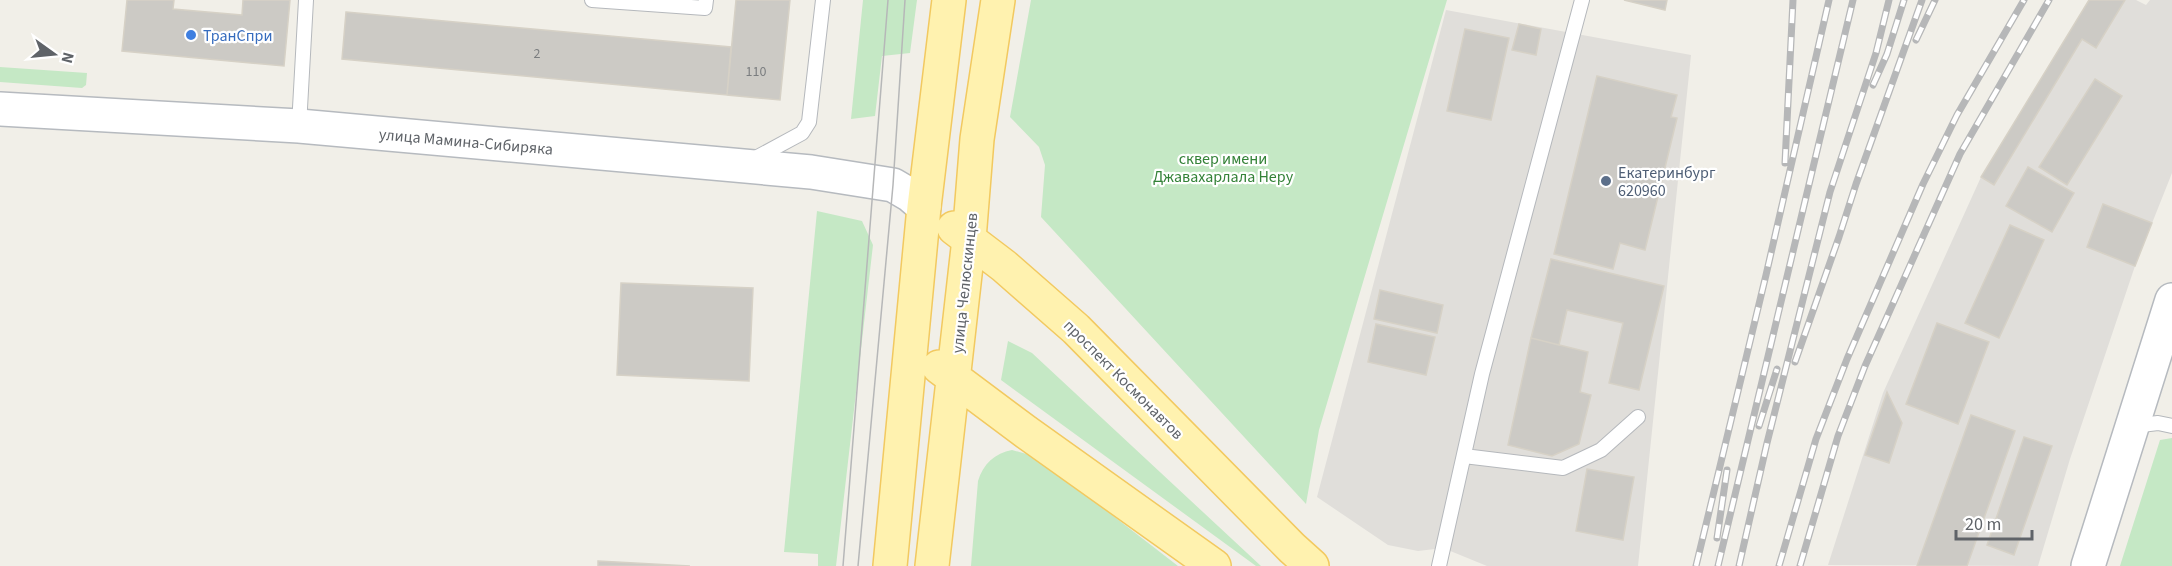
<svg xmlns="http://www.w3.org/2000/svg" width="2172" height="566" viewBox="0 0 2172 566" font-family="'Source Sans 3',sans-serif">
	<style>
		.industrial { fill: #e0deda }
		.green { fill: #c5e8c5 }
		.building { fill: #cccac5; stroke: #d6d1c6; stroke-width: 1.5 }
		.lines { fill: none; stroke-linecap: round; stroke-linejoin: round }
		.service-casing { stroke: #b5b8bc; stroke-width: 16 }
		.secondary-casing { stroke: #b6babf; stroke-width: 36 }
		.primary-casing { stroke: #f2c960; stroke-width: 36 }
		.service { stroke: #fff; stroke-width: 14 }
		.secondary { stroke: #fff; stroke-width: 33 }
		.primary { stroke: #fff2af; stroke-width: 33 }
		.tram { stroke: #b6b7b8; stroke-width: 1.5 }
		.rail-casing { stroke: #b6b7b8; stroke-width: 7 }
		.rail { stroke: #fff; stroke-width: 4.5; stroke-dasharray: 14; stroke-linecap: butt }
		.shop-dot { fill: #3f7fe0; stroke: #fff; stroke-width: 2 }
		.service-dot { fill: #5c6f8a; stroke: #fff; stroke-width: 2 }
		.labels { text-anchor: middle; stroke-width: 4.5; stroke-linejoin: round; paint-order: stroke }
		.number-label { font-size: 14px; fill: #7a7d7f }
		.shop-label { font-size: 16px; fill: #366cbe; stroke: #fff; text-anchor: start }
		.street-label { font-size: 16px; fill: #5f6368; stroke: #fff }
		.park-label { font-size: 16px; fill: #348238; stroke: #fff }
		.service-label { font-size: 16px; fill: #4e5e75; stroke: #fff; text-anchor: start }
	</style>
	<rect width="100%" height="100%" fill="#f1efe8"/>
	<path class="industrial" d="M2089 0H2136L2146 5 2150 0H2172V173L2135 266 2070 459 2038 566 1828 565 1883 393 1981 177Z
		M1446 10 1691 55 1638 566H1487L1443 548 1418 551 1388 545 1317 497Z"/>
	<path class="green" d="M863 0H917L910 53 882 56 875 116 851 119Z
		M1031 0H1447L1319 430 1306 504 1041 217 1045 165 1039 147 1010 117Z
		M0 67 87 73 86 85 82 88 0 82Z
		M817 211 862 221 873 245 836 566H818V554L784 552Z
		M1008 341 1032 353 1261 566H1256L1001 380Z
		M2172 438V566H2120L2160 440Z
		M1012 450 1037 457 1178 566H971L978 481C983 464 995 453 1012 450Z"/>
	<path class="building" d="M127 0H174L173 9 242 15 243 0H290L284 66 122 51Z
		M736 0H790L780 100 727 95Z
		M1624 0H1667L1665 10Z
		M2089 0H2125L2096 48 2082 39 1994 185 1981 177Z
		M346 12 731 47 727 95 342 59Z
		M1519 24 1541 29 1536 55 1512 50Z
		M1465 29 1509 38 1491 120 1447 111Z
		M1597 76 1677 95 1671 117 1677 118 1645 250 1620 243 1613 269 1554 254Z
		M2095 79 2122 96 2067 185 2039 167Z
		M2028 167 2074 193 2052 232 2006 206Z
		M2103 204 2152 223 2135 266 2087 247Z
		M2010 225 2044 240 1999 338 1965 323Z
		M1551 259 1664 286 1639 390 1609 383 1623 323 1567 310 1559 345 1531 338Z
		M621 283 753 288 749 381 617 375Z
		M1380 290 1443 305 1437 333 1374 319Z
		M1937 323 1989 342 1958 424 1906 404Z
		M1376 324 1435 337 1426 375 1368 362Z
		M1531 338 1588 352 1580 392 1591 395 1579 444 1552 456 1508 445Z
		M1887 392 1902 423 1889 463 1865 455Z
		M1971 415 2015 431 1967 566H1917Z
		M2024 437 2052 446 2014 555 1987 545Z
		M1587 469 1634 477 1623 540 1576 531Z
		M598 561 690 566H598Z"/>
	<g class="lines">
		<defs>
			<path id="service" d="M592 0 705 8 706 0
				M299 126 306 0
				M752 160 802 133 809 122 823 0
				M2133 426 2158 423 2172 426
				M1464 456 1563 468 1601 450 1638 417
				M1439 566 1482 374 1582 0"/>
			<path id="secondary" d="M0 109 299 126 811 172 893 185 910 195 924 207
				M2088 566 2172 300"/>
			<path id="primary" d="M954 228 1004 266 1076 329 1292 548 1312 566
				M939 367 1026 432 1214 566
				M890 566 924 207 949 0
				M932 566 969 239 977 139 998 0"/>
		</defs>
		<use href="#service" class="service-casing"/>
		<use href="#secondary" class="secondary-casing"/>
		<use href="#primary" class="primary-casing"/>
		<use href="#service" class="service"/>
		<use href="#secondary" class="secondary"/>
		<use href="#primary" class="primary"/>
		<path class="tram" d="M843 566 888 0
			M858 566 893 185 905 0"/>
		<defs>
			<path id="rail" d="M1916 40 1935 0
				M1873 85 1887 54 1904 0
				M1785 163 1793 0
				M1795 362 1839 237 1856 184 1922 0
				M1759 426 1777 369
				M1717 538 1727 470
				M1696 566 1766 275 1829 0
				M1718 566 1853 0
				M1739 566 1767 443 1830 192 1876 53 1889 0
				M1779 566 1816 439 1847 359 1923 184 1957 115 2024 0
				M1800 566 1838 436 1865 366 1960 154 2049 0"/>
		</defs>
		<use href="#rail" class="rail-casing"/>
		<use href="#rail" class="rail"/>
	</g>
	<circle class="shop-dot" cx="191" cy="35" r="6"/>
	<circle class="service-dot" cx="1606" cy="181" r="6"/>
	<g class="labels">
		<g class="number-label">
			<text x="537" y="58">2</text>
			<text x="756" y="76">110</text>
		</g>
		<g class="shop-label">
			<text x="203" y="41">ТранСпри</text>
		</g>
		<g class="street-label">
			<text transform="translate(466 141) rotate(5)" y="6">улица Мамина-Сибиряка</text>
			<text transform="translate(964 283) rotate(-84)" y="6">улица Челюскинцев</text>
			<text transform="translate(1124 379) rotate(45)" y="6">проспект Космонавтов</text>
		</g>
		<g class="park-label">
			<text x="1223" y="164">сквер имени<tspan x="1223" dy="18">Джавахарлала Неру</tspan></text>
		</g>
		<g class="service-label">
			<text x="1618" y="178">Екатеринбург<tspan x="1618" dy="18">620960</tspan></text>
		</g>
	</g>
	<g transform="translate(54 54) rotate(105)" stroke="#ffffff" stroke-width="4.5" paint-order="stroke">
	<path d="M0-4.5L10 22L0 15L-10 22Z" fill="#5f6368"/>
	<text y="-9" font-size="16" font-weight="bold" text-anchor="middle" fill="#5f6368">N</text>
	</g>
	<path d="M1956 530v9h76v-9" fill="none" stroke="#5f6368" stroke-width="3"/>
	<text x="1965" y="530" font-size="18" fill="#5f6368" stroke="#ffffff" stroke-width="4.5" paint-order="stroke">20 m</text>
</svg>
